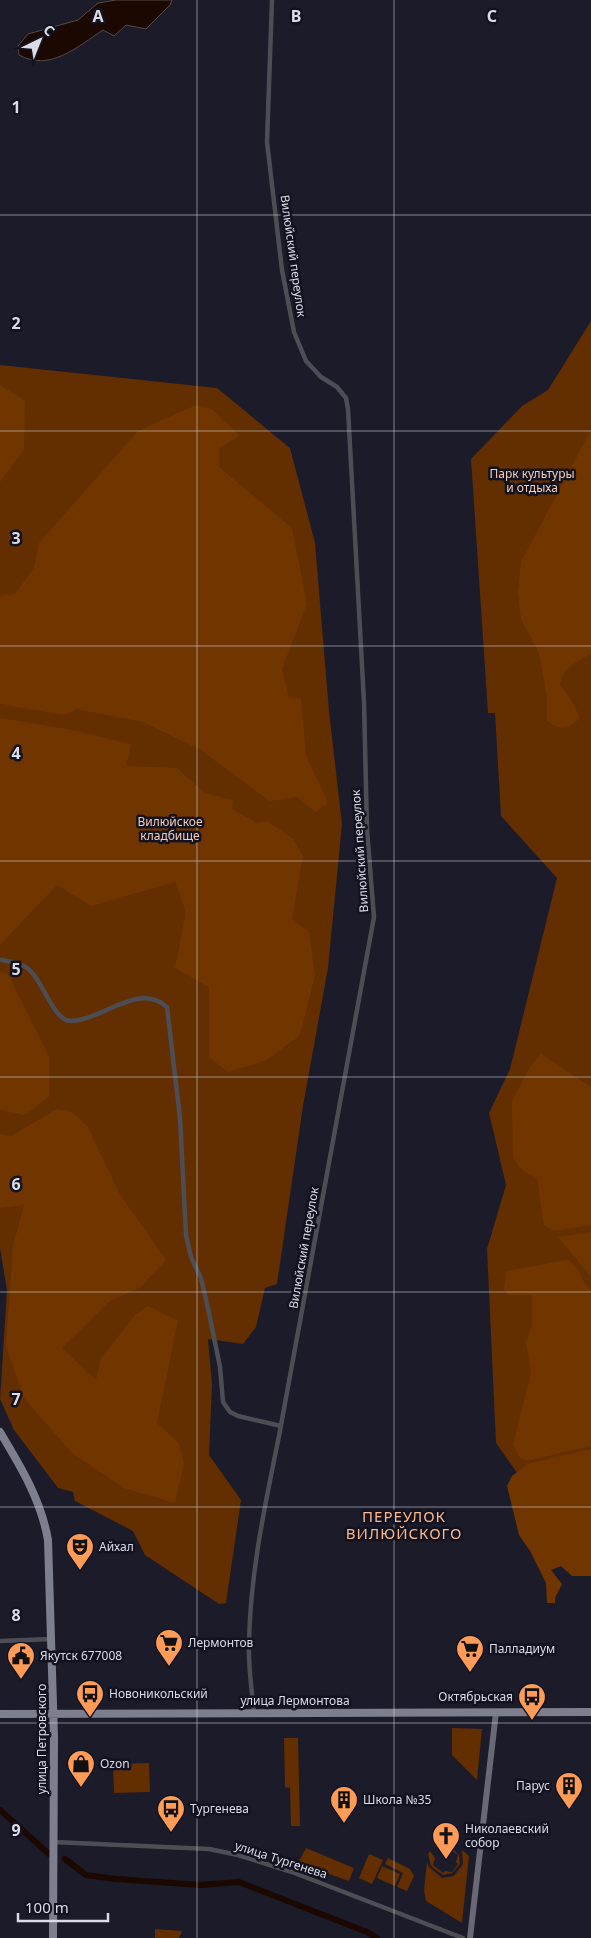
<svg xmlns="http://www.w3.org/2000/svg" width="591" height="1938" viewBox="0 0 591 1938" font-family="'Noto Sans',sans-serif">
	<style>
		.green { fill: #632e00 }
		.forest { fill: #713600 }
		.water { fill: #1b0800; stroke: #554845 }
		.lines { fill: none; stroke-linecap: round; stroke-linejoin: round }
		.canal { stroke: #1b0800; stroke-width: 6 }
		.street { stroke: #4d4e55; stroke-width: 4.5 }
		.secondary { stroke: #696975; stroke-width: 6 }
		.primary { stroke: #7e7f8e; stroke-width: 8 }
		.grid { fill: none; stroke: #dbdce6; stroke-width: 1; stroke-opacity: 0.55 }
		.labels { text-anchor: middle; stroke-width: 5; stroke-linejoin: round; paint-order: stroke }
		.street-label { font-size: 12px; fill: #dbdce6; stroke: #121220 }
		.park-label { font-size: 12px; fill: #f5cfb8; stroke: #121220 }
		.poi-label { font-size: 12px; fill: #dbdce6; stroke: #121220; text-anchor: start }
		.quarter-label { font-size: 15px; letter-spacing: 1px; fill: #fdb88b; stroke: #121220 }
		.grid-label { font-size: 16px; text-anchor: middle; font-weight: bold; fill: #dbdce6; stroke: #121220; stroke-width: 5; stroke-linejoin: round; paint-order: stroke }
	</style>
	<rect width="100%" height="100%" fill="#1b1b29"/>
	<path class="green" d="M591 321V1498L525 1484 496 1443 487 1249 506 1185 489 1113 510 1069 557 878 501 816 495 713H488L471 459 522 406 548 390Z
		M0 365 217 388 290 448 315 543 329 711 342 824 328 968 303 1106 277 1284 265 1288 256 1327 243 1344 208 1339 212 1384 209 1455 241 1500 226 1603 219 1604 145 1555 133 1531 75 1501 73 1492 58 1488 14 1430 0 1399 7 1290 0 1248Z
		M452 1728 482 1729 477 1780 452 1755Z
		M284 1738H298L300 1826H291L290 1788 285 1787Z
		M149 1763 150 1792 114 1793 113 1764Z
		M435 1844 448 1845 459 1855 460 1864 452 1873 443 1875 431 1866 428 1854 430 1851 435 1858 433 1865 443 1873 445 1871 452 1872 458 1864 456 1862 458 1855 447 1847 441 1850 436 1846 434 1848Z
		M306 1848 354 1868 349 1881 298 1863Z
		M462 1850 469 1856 462 1923 426 1901 424 1890 427 1862 429 1867 442 1878 454 1876 463 1864Z
		M369 1854 383 1860 372 1884 359 1878Z
		M388 1858 410 1869 414 1876 407 1891 397 1887 403 1873 385 1864Z
		M382 1866 400 1874 395 1886 377 1878Z
		M155 1929 182 1931 179 1938H155Z"/>
	<path class="forest" d="M0 385 25 401 24 450 0 482Z
		M196 405 212 409 240 436 219 448V467L292 528 307 604 282 669 289 697 301 699 306 755 328 803 315 812 297 797 270 801 199 749 143 722 76 709 65 715 0 704V596L15 594 34 568 39 543 138 431Z
		M591 430V654C576 661 564 668 560 684L572 701 580 718C567 730 562 731 547 721V697L539 653 521 619 518 592 521 562Z
		M0 718 66 729 131 744 126 766 177 768 205 793 233 800 232 809 257 823 267 821 293 839 303 856 292 919 309 932 315 976 300 1035 267 1060 228 1072 209 1057V987L175 968 186 912 175 882 91 906 57 885 0 945Z
		M0 972 8 974 49 1056V1097L24 1115 0 1110Z
		M541 1054 591 1087V1225L554 1231 544 1225 537 1178 523 1171 513 1158 512 1101 530 1067Z
		M57 1109 72 1112 88 1127 119 1193 166 1260 141 1287 110 1301 62 1348 96 1380 101 1358 136 1314 148 1306 178 1321 157 1423 179 1443 184 1464 175 1503 124 1488 72 1453 24 1398 6 1346 13 1246 24 1205 0 1208V1134L11 1136Z
		M591 1232V1277L558 1237Z
		M567 1260C582 1267 579 1281 591 1290V1446L527 1461 519 1457 513 1444 531 1373 526 1342 532 1325V1295H508L504 1290 506 1271Z
		M591 1449V1576H572L561 1566 551 1570 562 1584 555 1598V1603H547L546 1583 530 1551 519 1535 507 1486 512 1476 530 1463Z"/>
	<path class="water" d="M116 0H172L170 5 146 29 126 25 114 36 103 30C77 47 50 72 19 55L18 46 28 34 78 20 98 3Z"/>
	<g class="lines">
		<path class="canal" d="M0 1810 49 1854
			M65 1859 86 1875 116 1879 201 1885 239 1882 367 1932 377 1938"/>
		<path class="street" d="M2 960C9 962 18 962 24 966 42 975 52 1020 70 1021 102 1021 138 981 167 1007L180 1118 186 1235 191 1257 201 1278 209 1313 220 1367 223 1402 230 1412 238 1416 281 1426
			M0 1641 52 1639
			M254 1713C252 1690 248 1667 249 1644 250 1574 265 1505 279 1436L374 917 367 830 364 702 348 409 346 398 337 387 321 377 306 361 294 332 282 270 267 142 272 0
			M53 1842 209 1849 238 1855 292 1872 463 1938"/>
		<path class="secondary" d="M470 1938 496 1712"/>
		<path class="primary" d="M0 1432C21 1467 41 1500 48 1540L54 1737 53 1938
			M0 1714 591 1712"/>
	</g>
	<path class="grid" d="M197 0V1938M394 0V1938M0 215H591M0 431H591M0 646H591M0 861H591M0 1077H591M0 1292H591M0 1507H591M0 1723H591"/>
	<defs>
		<symbol id="theatre-pin" viewBox="-11 -11 22 30"><path d="M0 17L-7.5 6A9.5 9.5 0 1 1 7.5 6Z" fill="#fe9c57" stroke="#121220"/><path d="M-5-5.5Q0-4 5-5.5V0Q5 5 0 6Q-5 5-5 0ZM-3.3-2.5H-1v1.5H-3.3ZM1-2.5H3.3v1.5H1ZM-2.8 1Q0 5.5 2.8 1Z" fill="#111"/></symbol>
		<symbol id="supermarket-pin" viewBox="-11 -11 22 30"><path d="M0 17L-7.5 6A9.5 9.5 0 1 1 7.5 6Z" fill="#fe9c57" stroke="#121220"/><path d="M-6-5.5h2.5l.6 2H6L4.5 2H-2.5L-4.4-4H-6ZM-1.5 3.2a1.3 1.3 0 1 0 .1 0ZM3 3.2a1.3 1.3 0 1 0 .1 0Z" fill="#111"/></symbol>
		<symbol id="civic-pin" viewBox="-11 -11 22 30"><path d="M0 17L-7.5 6A9.5 9.5 0 1 1 7.5 6Z" fill="#fe9c57" stroke="#121220"/><path d="M-.6-6.5H3V-4.5H.6V-3L4-1V1h2V6H-6V1h2V-1L-.6-3ZM-1.2 2.5V6h2.4V2.5Z" fill="#111"/></symbol>
		<symbol id="bus-pin" viewBox="-11 -11 22 30"><path d="M0 17L-7.5 6A9.5 9.5 0 1 1 7.5 6Z" fill="#fe9c57" stroke="#121220"/><path d="M-5-6H5V4H4V6H2V4H-2V6H-4V4H-5ZM-3.5-4V0h7V-4ZM-3.5 1.2v1.5H-2V1.2ZM2 1.2v1.5H3.5V1.2Z" fill="#111"/></symbol>
		<symbol id="shop-pin" viewBox="-11 -11 22 30"><path d="M0 17L-7.5 6A9.5 9.5 0 1 1 7.5 6Z" fill="#fe9c57" stroke="#121220"/><path d="M-5-2.5h2.3a2.7 3.5 0 0 1 5.4 0H5L5.5 6h-11ZM-1.5-2.5h3a1.5 2.3 0 0 0-3 0Z" fill="#111"/></symbol>
		<symbol id="building-pin" viewBox="-11 -11 22 30"><path d="M0 17L-7.5 6A9.5 9.5 0 1 1 7.5 6Z" fill="#fe9c57" stroke="#121220"/><path d="M-4-6H4V6H1V3H-1V6H-4ZM-2.5-4.3h1.7v1.8h-1.7ZM.8-4.3h1.7v1.8H.8ZM-2.5-1h1.7V.8h-1.7ZM.8-1h1.7V.8H.8Z" fill="#111"/></symbol>
		<symbol id="church-pin" viewBox="-11 -11 22 30"><path d="M0 17L-7.5 6A9.5 9.5 0 1 1 7.5 6Z" fill="#fe9c57" stroke="#121220"/><path d="M-1.2-6h2.4v3.5h3.3v2.4h-3.3V6h-2.4V-.1h-3.3v-2.4h3.3Z" fill="#111"/></symbol>
	</defs>
	<g fill-rule="evenodd">
		<use href="#theatre-pin" x="64" y="1531" width="32" height="43"/>
		<use href="#supermarket-pin" x="153" y="1627" width="32" height="43"/>
		<use href="#supermarket-pin" x="454" y="1633" width="32" height="43"/>
		<use href="#civic-pin" x="5" y="1640" width="32" height="43"/>
		<use href="#bus-pin" x="74" y="1678" width="32" height="43"/>
		<use href="#bus-pin" x="516" y="1681" width="32" height="43"/>
		<use href="#shop-pin" x="65" y="1748" width="32" height="43"/>
		<use href="#building-pin" x="553" y="1770" width="32" height="43"/>
		<use href="#building-pin" x="328" y="1784" width="32" height="43"/>
		<use href="#bus-pin" x="155" y="1793" width="32" height="43"/>
		<use href="#church-pin" x="430" y="1820" width="32" height="43"/>
	</g>
	<g class="labels">
		<g class="street-label">
			<text transform="translate(293 256) rotate(82)" y="4">Вилюйский переулок</text>
			<text transform="translate(360 851) rotate(-94)" y="4">Вилюйский переулок</text>
			<text transform="translate(304 1248) rotate(-80)" y="4">Вилюйский переулок</text>
			<text x="295" y="1705">улица Лермонтова</text>
			<text transform="translate(42 1739) rotate(-90)" y="4">улица Петровского</text>
			<text transform="translate(281 1860) rotate(18)" y="4">улица Тургенева</text>
		</g>
		<g class="park-label">
			<text x="532" y="478">Парк культуры<tspan x="532" dy="14">и отдыха</tspan></text>
			<text x="170" y="826">Вилюйское<tspan x="170" dy="14">кладбище</tspan></text>
		</g>
		<g class="poi-label">
			<text x="99" y="1551">Айхал</text>
			<text x="188" y="1647">Лермонтов</text>
			<text x="489" y="1653">Палладиум</text>
			<text x="40" y="1660">Якутск 677008</text>
			<text x="109" y="1698">Новоникольский</text>
			<text x="513" y="1701" text-anchor="end">Октябрьская</text>
			<text x="100" y="1768">Ozon</text>
			<text x="550" y="1790" text-anchor="end">Парус</text>
			<text x="363" y="1804">Школа №35</text>
			<text x="190" y="1813">Тургенева</text>
			<text x="465" y="1833">Николаевский<tspan x="465" dy="14">собор</tspan></text>
		</g>
		<g class="quarter-label">
			<text x="404" y="1522">ПЕРЕУЛОК<tspan x="404" dy="17">ВИЛЮЙСКОГО</tspan></text>
		</g>
	</g>
	<g class="grid-label">
		<text x="98" y="22">A</text>
		<text x="296" y="22">B</text>
		<text x="492" y="22">C</text>
		<text x="16" y="113">1</text>
		<text x="16" y="329">2</text>
		<text x="16" y="544">3</text>
		<text x="16" y="759">4</text>
		<text x="16" y="975">5</text>
		<text x="16" y="1190">6</text>
		<text x="16" y="1405">7</text>
		<text x="16" y="1621">8</text>
		<text x="16" y="1836">9</text>
	</g>
	<g transform="translate(40 40) rotate(43)" stroke="#121220" stroke-width="4" paint-order="stroke">
	<path d="M0-4L9 19L0 12L-9 19Z" fill="#dbdce6"/>
	<text y="-8" font-size="14" font-weight="bold" text-anchor="middle" fill="#dbdce6">С</text>
	</g>
	<path d="M18 1913v8h90v-8" fill="none" stroke="#dbdce6" stroke-width="2.5"/>
	<text x="25" y="1913" font-size="15" fill="#dbdce6" stroke="#121220" stroke-width="4" paint-order="stroke">100 m</text>
</svg>
